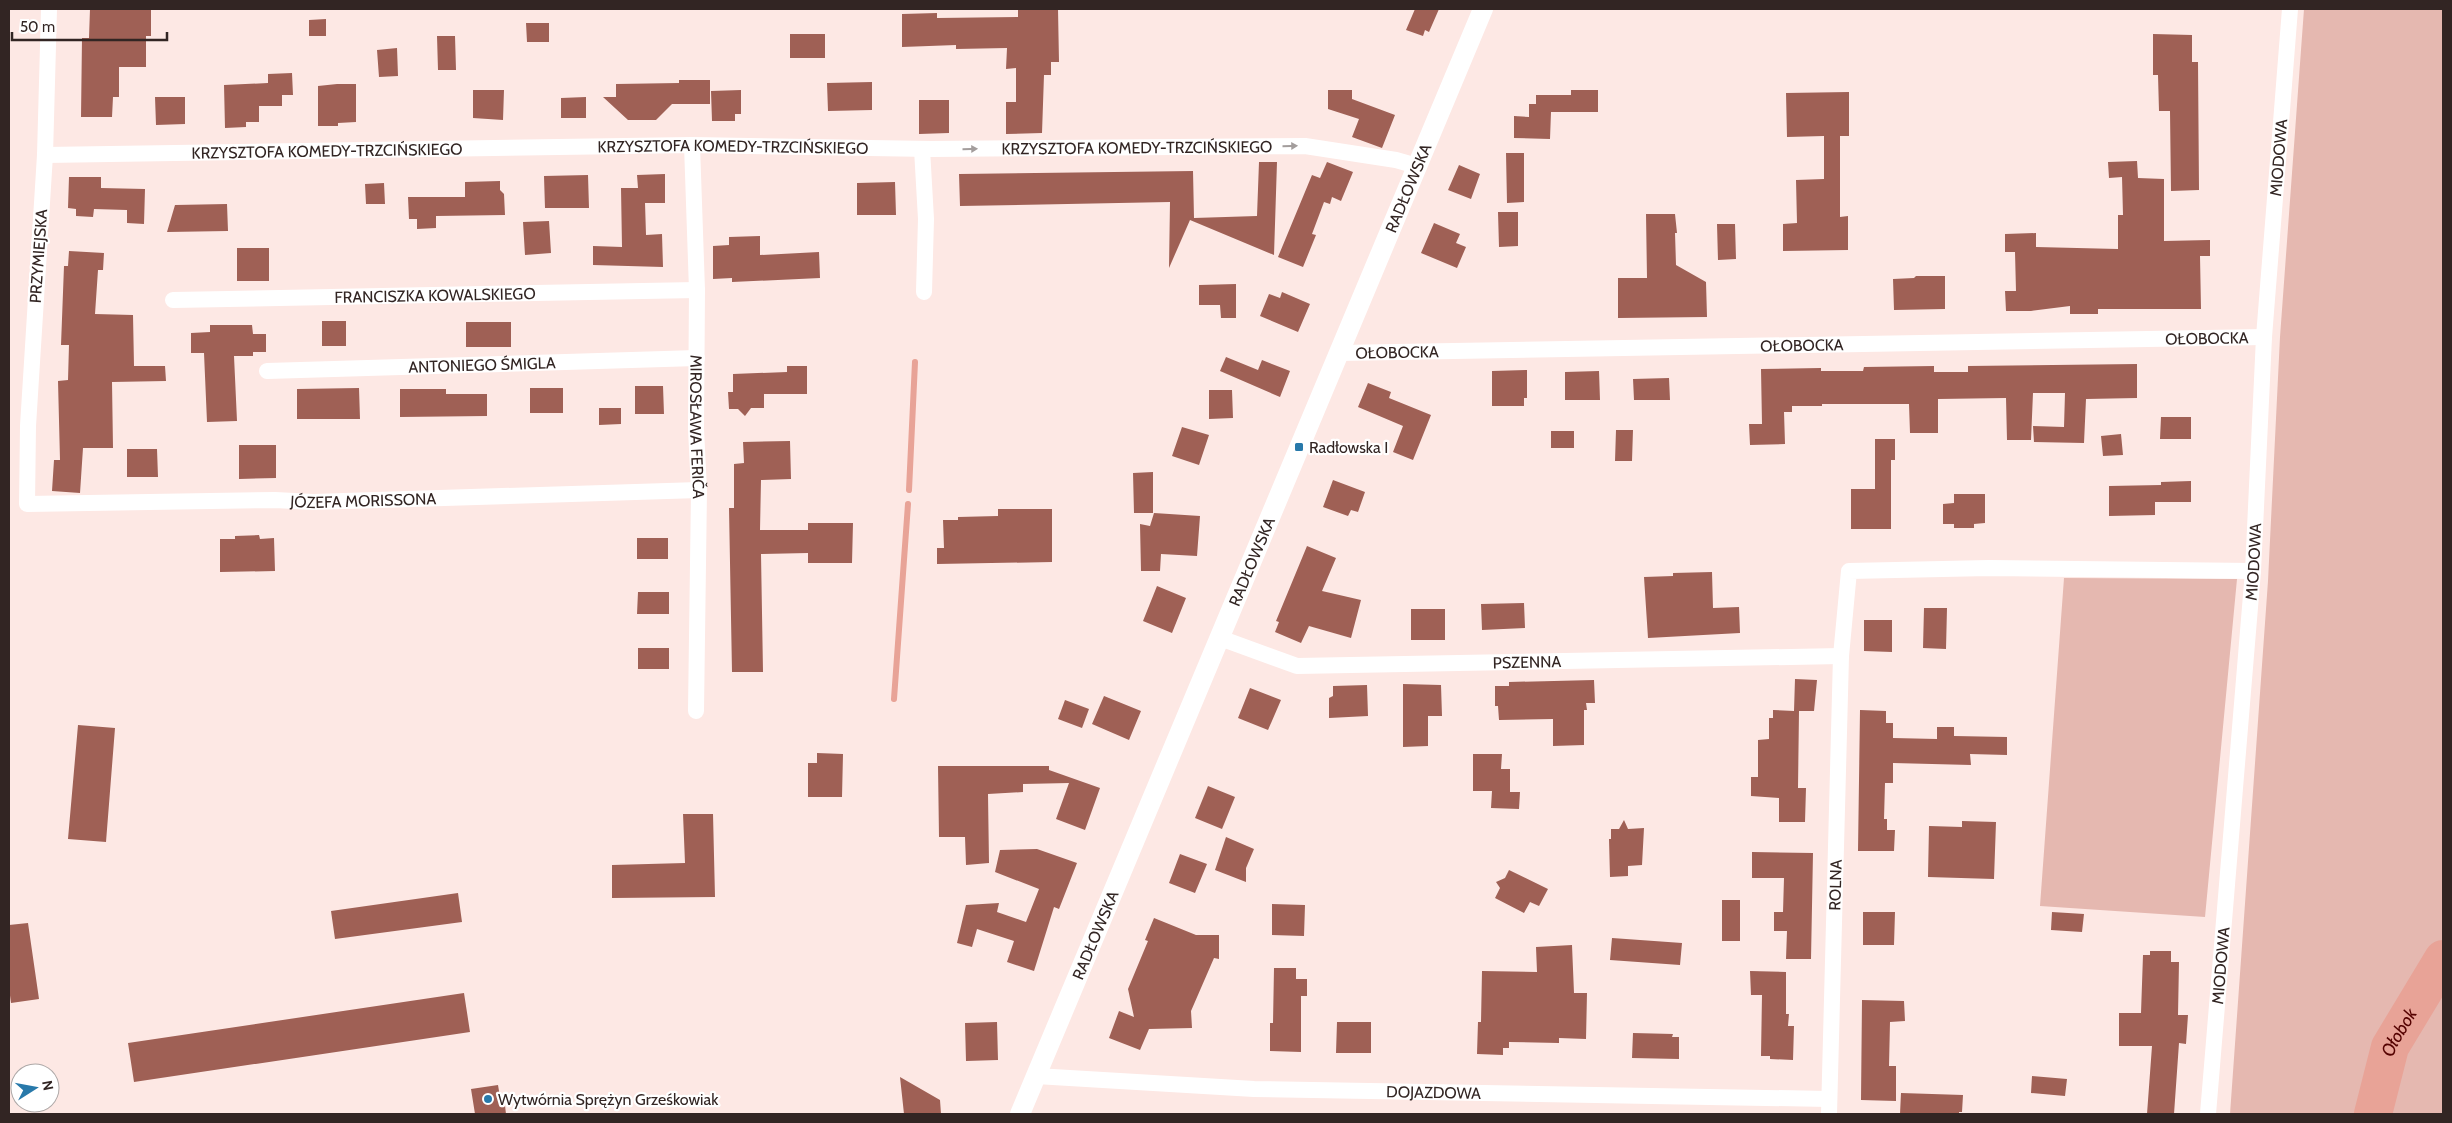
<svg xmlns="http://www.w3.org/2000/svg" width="2452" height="1123" viewBox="0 0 2452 1123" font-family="Cabin,sans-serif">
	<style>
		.green { fill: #e5b8b0 }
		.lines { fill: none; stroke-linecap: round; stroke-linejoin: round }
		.stream { stroke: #e8a397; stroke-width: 6 }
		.river { stroke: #e8a397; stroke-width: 38 }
		.building { fill: #9f6055 }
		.minor { stroke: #fff; stroke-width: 16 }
		.tertiary { stroke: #fff; stroke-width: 20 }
		.oneway { fill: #a39d9c }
		.poi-dot { fill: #2879aa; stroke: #fff; stroke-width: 2 }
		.labels { text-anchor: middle; stroke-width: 4.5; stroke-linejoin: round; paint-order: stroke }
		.street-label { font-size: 16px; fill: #322523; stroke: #fff }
		.poi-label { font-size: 16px; fill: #322523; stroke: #fff; text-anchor: start }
		.water-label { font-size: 18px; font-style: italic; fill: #550200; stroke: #fff }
	</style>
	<rect width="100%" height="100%" fill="#fde8e4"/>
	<path class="green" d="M2304 9H2443V1114H2230L2268 581 2280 337Z
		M2064 578 2237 579 2205 917 2040 906Z"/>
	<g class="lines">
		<path class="stream" d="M909 490 915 362
			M894 699 908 504"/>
		<path class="river" id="s1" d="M2373 1114 2390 1047 2443 959"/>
	</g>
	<path class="building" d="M90 9H151V36H146V67H119V97H113L112 117H81L82 38H89Z
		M1018 9H1058L1059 62H1051V75H1044L1042 133 1006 134V102H1016V68L1006 69 1007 48 956 49V45L902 47V14L937 13V18L1018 17Z
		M1415 9H1439L1429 32 1425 30 1423 36 1406 30Z
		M326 19V36H309V20Z
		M526 23H549V42H527Z
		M790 34H825V58H790Z
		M2153 34 2192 35V62H2198L2199 190 2171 191 2170 111H2159L2158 75H2153Z
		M437 36H455L456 70H438Z
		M397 48 398 76 379 77 377 50Z
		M292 73 293 95H282V106H259V122H246V127L225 128 224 85 268 83V74Z
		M679 80H710V104H672L656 120H628L603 97H616V84L679 83Z
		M872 82V110L828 111 827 83Z
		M337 84H356V122L338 123V126H318V86Z
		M473 90H504L503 120 473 118Z
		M741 90V114H735V121H712L711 91Z
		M1328 90H1352V99L1395 115 1382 148 1352 137 1359 119 1328 109Z
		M1571 90H1598V112H1551L1550 139 1514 138V116L1529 117V104H1536V95H1571Z
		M1849 92V136H1840V217L1848 216V250L1783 251V224L1797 223 1796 180 1824 179V136L1787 137 1786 93Z
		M155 97H185V124L156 125Z
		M586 97V118H561V98Z
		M919 100H949V133L919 134Z
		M1506 153H1524V202L1507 203Z
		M2137 161 2138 178 2164 179V241L2210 240V256H2200L2201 309H2098V314H2070V306L2031 311H2006L2005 291H2016L2015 252H2005V234L2036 233V247L2118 249V215H2123L2122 177 2109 178 2108 162Z
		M1259 162H1277L1274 255 1190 220 1169 268 1170 202 960 206 959 174 1193 171 1194 218 1257 216Z
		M1327 162 1353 172 1341 201 1332 197 1330 204 1324 202 1312 234 1316 235 1303 267 1278 257 1312 175 1320 178Z
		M1459 165 1480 174 1471 199 1448 190Z
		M665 174V203H645L646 235 662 234 663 267 593 265V246L622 247 621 188H638L637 175Z
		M588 175 589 208H545L544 176Z
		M69 177H101V188L145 189 144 224 127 223V210L94 209 93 217 76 216V209L68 208Z
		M500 181V190L504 194 505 215 436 216V228L417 229V219H409L408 197H465V182Z
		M895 182 896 215H857V183Z
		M384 183 385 204H366L365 184Z
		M227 204 228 231 167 232 175 205Z
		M1498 212H1518V246L1499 247Z
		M1646 214H1675L1677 233H1675L1676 265 1706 282 1707 317 1618 318V278H1647Z
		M549 221 551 253 525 255 523 222Z
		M1434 223 1460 234 1456 243 1466 247 1457 268 1421 253Z
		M1717 224H1735L1736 259 1718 260Z
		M760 236V255L819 252 820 278 732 282V278L713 279V246L729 245V237Z
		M237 248H269V281H237Z
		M69 251 104 253 103 270H98L95 314 133 315 134 366H165L166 381 112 382 113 448H83L80 493 52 491 54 460H60L58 381 68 380 69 345H61L64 266H68Z
		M1916 276H1945V309L1894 310 1893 279 1914 278Z
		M1236 284V318H1221L1220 305H1199V285Z
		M1282 292 1310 304 1298 332 1260 316 1269 294 1280 298Z
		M322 321H346V346H322Z
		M466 322H511V347H466Z
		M210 325H252L253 334H266V352H253V356H234L237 421 207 422 204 353H191V333L210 332Z
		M1226 357 1258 370 1262 360 1290 371 1280 397 1220 371Z
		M2137 364V398L2086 399 2084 443 2034 442 2033 426 2064 427 2065 393H2033L2031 440H2007L2006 398 1938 399V433H1910L1909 404H1822V406H1792V412H1784L1785 444 1750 445 1749 424H1762L1761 369 1821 368V371H1863L1864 367 1934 366V372H1968V366Z
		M787 366H807V394H764V408H751L745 416 738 409H729L728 392H733V374L787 372Z
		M1527 370V398H1524V406H1492V371Z
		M1599 371 1600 400H1565V372Z
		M1669 378 1670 400H1634L1633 379Z
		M1368 383 1391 392 1389 398 1431 415 1413 460 1393 452 1403 426 1358 407Z
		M635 386H663L664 414H635Z
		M359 388 360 419H297V389Z
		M530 388H563V413H530Z
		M400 389H446V394H487V416L400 417Z
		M1209 390H1232L1233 418 1209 419Z
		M599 408H621V424L599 425Z
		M2161 417H2191V439H2160Z
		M1182 427 1209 435 1199 465 1172 456Z
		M1616 430H1633L1632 461H1615Z
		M1551 431H1574V448H1551Z
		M2121 434 2123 455 2103 456 2101 436Z
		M1875 439H1895V460H1891V529H1851V489H1875Z
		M790 441 791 479 761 480 760 530H808V523H853L852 563H808V553L761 554 763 672H732L729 508H734V464L744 463 743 442Z
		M239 445H276V478L239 479Z
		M127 449H157L158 477H127Z
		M1153 472V513H1134L1133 473Z
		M1333 480 1365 492 1358 512 1351 510 1348 516 1323 507Z
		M2191 481V502H2155V515L2109 516V486L2161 485V482Z
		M1954 494H1985V523L1974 524V528H1954V524H1943V504L1954 503Z
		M998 509H1052V562L937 564V548H944L943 520H958V517L998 516Z
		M1154 513 1200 516 1197 556 1161 554 1160 571H1141L1140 524 1150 526Z
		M259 535 260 539 274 538 275 571 220 572V539H235V536Z
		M637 538H668V559H637Z
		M1307 546 1336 558 1322 591 1361 600 1351 638 1309 626 1301 643 1275 632 1279 622 1276 621Z
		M1712 572 1713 608 1739 607 1740 633 1648 638 1644 577 1673 576V573Z
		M1157 586 1186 598 1172 633 1143 621Z
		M638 592H669V614H637Z
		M1524 603 1525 628 1482 630 1481 604Z
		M1924 608H1947L1946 649 1923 648Z
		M1411 609H1445V640H1411Z
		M1864 620H1892V652L1864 651Z
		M638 648H669V669H638Z
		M1795 679 1817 680 1814 711H1799L1798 788H1806L1805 822H1779V798L1751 796V777H1758V740L1769 739V718H1773V710L1794 711Z
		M1594 680 1595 703H1586L1587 710H1584V745L1553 746V719L1499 720 1498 706H1495V686H1509V682Z
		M1403 684 1441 685 1442 716H1428V746L1403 747Z
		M1367 685 1368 716 1329 718V698L1333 696V686Z
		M1250 688 1281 700 1268 730 1238 718Z
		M1104 696 1141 711 1129 740 1092 724Z
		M1065 700 1089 709 1082 728 1058 719Z
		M1860 710 1886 711V723H1893V738L1937 739V727H1954V736L2007 737V755L1970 754 1971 765 1893 763V783H1885L1884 819H1887V830H1895L1894 851H1858Z
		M78 725 115 728 106 842 68 839Z
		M817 753 843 754 842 797H808V763H817Z
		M1473 754H1502L1501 769H1510V792H1520L1519 809 1491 808 1492 791H1473Z
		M938 766H1049V770L1100 788 1085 830 1056 819 1069 783 1023 784V792L988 794 989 863 966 865 965 837H939Z
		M1208 786 1235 797 1222 829 1195 818Z
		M683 814H713L715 897 612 898V865L685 863Z
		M1624 820 1628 829 1644 828 1642 865 1628 866V876L1610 877 1609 839H1611V829H1619Z
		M1962 821 1996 822 1994 879 1928 877 1929 826 1962 827Z
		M1226 837 1254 849 1246 868V882L1215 870Z
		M1037 849 1077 863 1059 909 1054 907 1034 971 1007 962 1014 941 977 929 972 947 957 943 966 905 999 903 997 912 1026 922 1039 889 995 872 1000 850Z
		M1752 852 1813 853 1811 959H1786L1787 931H1774V912H1783L1784 878H1752Z
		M1180 854 1207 864 1195 893 1169 883Z
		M1509 870 1548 889 1539 906 1530 902 1524 913 1495 898 1500 888 1496 882 1505 878Z
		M458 893 462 922 335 939 331 911Z
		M1722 900H1740V941H1722Z
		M1272 904 1305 905 1304 936 1272 935Z
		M1863 912H1895L1894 945H1863Z
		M2052 912 2084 914 2082 932 2051 930Z
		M1154 918 1196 935H1219V959L1214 958 1191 1011 1192 1028 1149 1029 1140 1050 1109 1038 1119 1011 1134 1017 1128 989 1148 941 1145 940Z
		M28 923 39 999 11 1003 9 988V925Z
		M1612 938 1682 943 1680 965 1610 960Z
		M1572 945 1574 993H1587L1586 1039 1559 1038V1043L1509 1042V1048H1503V1055L1477 1054 1478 1022H1481L1482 971 1537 972 1536 947Z
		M2150 951H2171V962H2179L2178 1015H2188L2186 1044 2179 1043 2174 1114H2147L2152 1046H2119V1013H2141L2143 955H2150Z
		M1274 968H1296V979H1307V996H1301V1052L1270 1051V1023H1273Z
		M1750 971 1786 972V1014H1789L1788 1026H1794L1793 1060 1770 1059V1056H1761L1762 995H1751Z
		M464 993 470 1032 134 1082 128 1043Z
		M1862 1000 1904 1001 1905 1021 1890 1022 1889 1066H1896V1101L1861 1100Z
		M997 1022 998 1060 966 1061 965 1023Z
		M1337 1022H1371V1053H1336Z
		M1633 1033 1673 1034 1672 1037H1679V1059L1632 1058Z
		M2032 1076 2067 1079 2065 1096 2031 1093Z
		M900 1077 940 1100 941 1114H904Z
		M498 1085 500 1097H504L506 1114H475L471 1089Z
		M1901 1093 1963 1095 1962 1112H1959V1114H1900Z"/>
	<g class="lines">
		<g class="minor">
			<path id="s2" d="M49 9 45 155 28 426 27 504 275 500 313 502 699 490"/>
			<path id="s3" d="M692 145 697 290 696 429 699 490 696 711"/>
			<path d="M922 149 926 219 924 292"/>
			<path id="s4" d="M45 155 692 145 931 149 1305 146 1396 160 1417 166"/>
			<path id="s5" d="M173 300 697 290"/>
			<path id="s6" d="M1338 353 2264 337"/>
			<path id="s7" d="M267 371 697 358"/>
			<path id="s8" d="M1220 638 1297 666 1841 656"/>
			<path id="s9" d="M1036 1076 1254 1089 1829 1099"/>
			<path id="s10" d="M1829 1114 1841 656 1849 571 1989 568 2253 571"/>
			<path id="s11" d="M2208 1114 2253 571 2264 337 2290 9"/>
		</g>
		<path class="tertiary" id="s12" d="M1020 1114 1483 9"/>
	</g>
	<defs><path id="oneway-solid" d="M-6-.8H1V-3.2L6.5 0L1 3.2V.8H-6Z" transform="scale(1.25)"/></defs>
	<g class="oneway">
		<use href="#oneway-solid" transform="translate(1290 146) rotate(-1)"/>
		<use href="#oneway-solid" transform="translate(970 149) rotate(-1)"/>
	</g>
	<g class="poi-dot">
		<rect x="1294" y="442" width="10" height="10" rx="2.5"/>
		<circle cx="488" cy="1099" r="5"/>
	</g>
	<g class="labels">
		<g class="street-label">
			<text dy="6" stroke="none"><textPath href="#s4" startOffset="688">KRZYSZTOFA KOMEDY-TRZCIŃSKIEGO</textPath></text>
			<text dy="6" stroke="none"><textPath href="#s4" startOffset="1092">KRZYSZTOFA KOMEDY-TRZCIŃSKIEGO</textPath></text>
			<text dy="6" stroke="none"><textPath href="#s4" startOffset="282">KRZYSZTOFA KOMEDY-TRZCIŃSKIEGO</textPath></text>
			<text dy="6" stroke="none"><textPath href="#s11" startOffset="959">MIODOWA</textPath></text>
			<text dy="6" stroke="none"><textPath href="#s12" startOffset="1004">RADŁOWSKA</textPath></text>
			<text transform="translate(38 256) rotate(-86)" y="6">PRZYMIEJSKA</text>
			<text dy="6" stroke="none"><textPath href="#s5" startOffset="262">FRANCISZKA KOWALSKIEGO</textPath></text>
			<text dy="6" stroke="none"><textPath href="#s6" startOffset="869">OŁOBOCKA</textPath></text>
			<text dy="6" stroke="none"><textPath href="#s6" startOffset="464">OŁOBOCKA</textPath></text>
			<text dy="6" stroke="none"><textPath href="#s6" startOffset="59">OŁOBOCKA</textPath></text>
			<text dy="6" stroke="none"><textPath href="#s7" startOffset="215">ANTONIEGO ŚMIGLA</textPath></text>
			<text dy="6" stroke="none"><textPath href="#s3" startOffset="282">MIROSŁAWA FERIČA</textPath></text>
			<text dy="6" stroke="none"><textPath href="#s2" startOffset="832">JÓZEFA MORISSONA</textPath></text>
			<text dy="6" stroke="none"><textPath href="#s12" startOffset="599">RADŁOWSKA</textPath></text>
			<text dy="6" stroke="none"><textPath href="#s11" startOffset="554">MIODOWA</textPath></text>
			<text dy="6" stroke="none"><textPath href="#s8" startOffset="312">PSZENNA</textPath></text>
			<text dy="6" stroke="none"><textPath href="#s10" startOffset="229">ROLNA</textPath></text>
			<text dy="6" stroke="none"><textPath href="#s12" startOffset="194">RADŁOWSKA</textPath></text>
			<text dy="6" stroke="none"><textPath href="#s11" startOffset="149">MIODOWA</textPath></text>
			<text dy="6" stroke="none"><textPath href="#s9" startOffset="398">DOJAZDOWA</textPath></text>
		</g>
		<g class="poi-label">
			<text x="1309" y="453">Radłowska I</text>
			<text x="498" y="1105">Wytwórnia Sprężyn Grześkowiak</text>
		</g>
		<g class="water-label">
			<text dy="6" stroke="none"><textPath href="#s1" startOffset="86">Ołobok</textPath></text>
		</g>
	</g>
	<rect width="2452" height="1123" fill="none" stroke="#322523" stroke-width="20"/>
	<g transform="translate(35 1088) rotate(79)"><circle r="24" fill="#ffffff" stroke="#ada8a7"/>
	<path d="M0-4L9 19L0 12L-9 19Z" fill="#2879aa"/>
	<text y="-8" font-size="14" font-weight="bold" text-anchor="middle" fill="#322523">N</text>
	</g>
	<path d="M12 32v8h155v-8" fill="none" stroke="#322523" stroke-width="2.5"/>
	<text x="20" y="32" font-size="15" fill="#322523" stroke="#ffffff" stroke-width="4" paint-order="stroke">50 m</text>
</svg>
